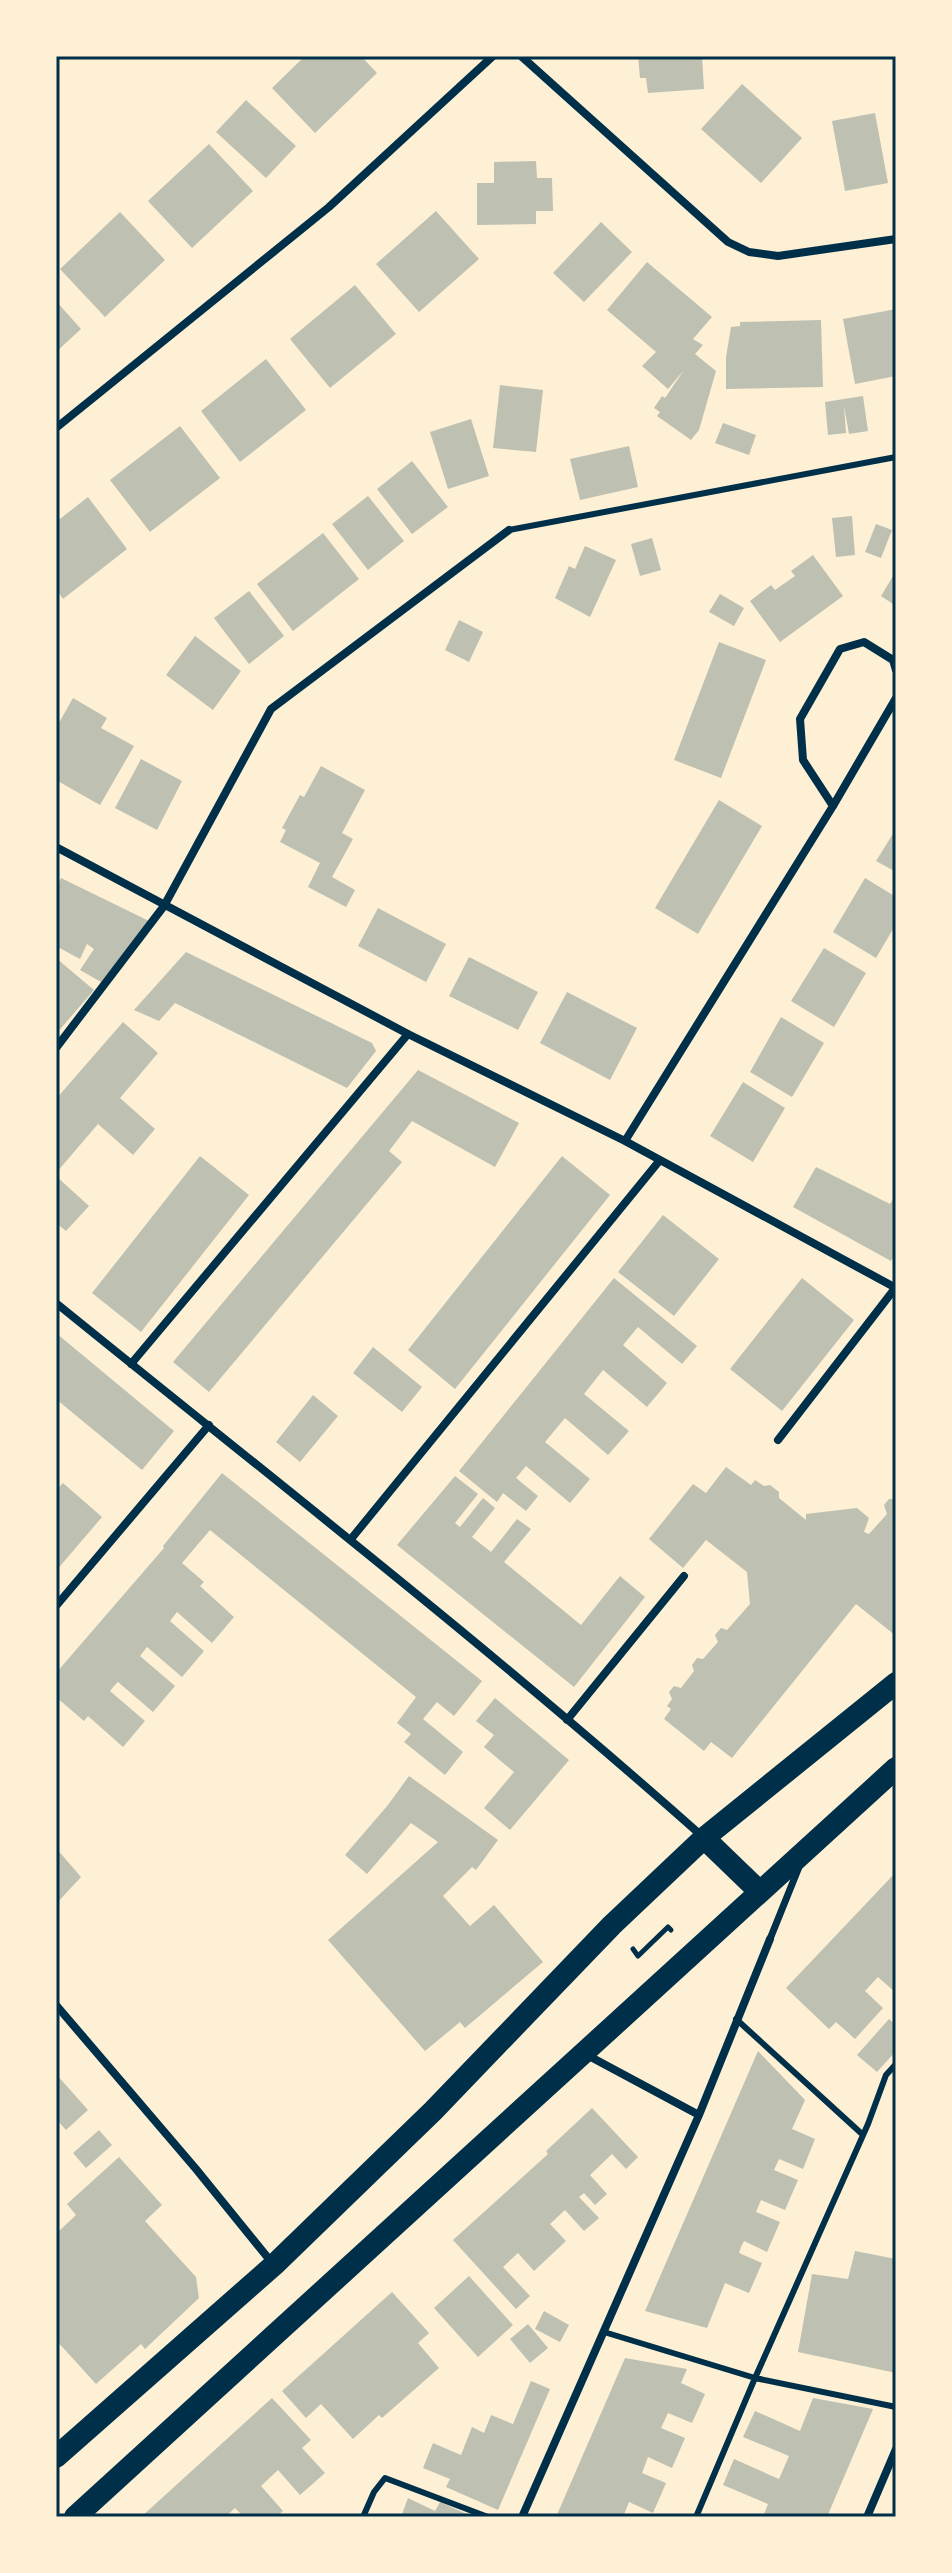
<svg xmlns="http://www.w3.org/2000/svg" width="952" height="2573" viewBox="0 0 952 2573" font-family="'Source Sans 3',sans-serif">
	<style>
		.building { fill: #bec0b2 }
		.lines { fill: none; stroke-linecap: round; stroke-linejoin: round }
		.path { stroke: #003049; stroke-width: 5 }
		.service { stroke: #003049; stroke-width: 6 }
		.pedestrian { stroke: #003049; stroke-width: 7 }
		.minor { stroke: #003049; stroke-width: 8 }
		.trunk { stroke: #003049; stroke-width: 22 }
		.neatline { fill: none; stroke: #003049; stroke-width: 3 }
	</style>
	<rect width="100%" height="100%" fill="#fdf0d5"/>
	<path class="building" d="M305 56H361L377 73 315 133 272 88Z
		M638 56H702L704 89 648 93 646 78H640Z
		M742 84 802 138 761 183 701 129Z
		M246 100 296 146 266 178 216 132Z
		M875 113 888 183 845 191 832 121Z
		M209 144 253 191 192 248 148 201Z
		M536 161 537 178H552L553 211H536V224L477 225V183H494V162Z
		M436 211 479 259 419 312 376 264Z
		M120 212 165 260 105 317 60 269Z
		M601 222 632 252 584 302 553 273Z
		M647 262 712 317 693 339 703 345 695 354 716 371 699 430 691 440 657 416 660 412 654 408 662 396 665 398 684 370 668 389 642 366 656 352 607 310Z
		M355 285 396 334 330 388 290 339Z
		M56 301 81 329 56 352Z
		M896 309V376L855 384 843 319Z
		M821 320 823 387 726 389V357L731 327 740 326V322Z
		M266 359 306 410 240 462 201 411Z
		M500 385 543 390 536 452 493 448Z
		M863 396 868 431 849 434 844 406 846 433 828 435 825 402Z
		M471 419 489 476 448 489 430 432Z
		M723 423 756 435 749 455 715 443Z
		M180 426 220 478 150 532 110 480Z
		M629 446 638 487 580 500 570 459Z
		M412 461 448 507 412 534 377 489Z
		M368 496 404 541 368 570 332 524Z
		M88 497 127 549 63 599 56 589V522Z
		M852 516 855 555 836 557 832 518Z
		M876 524 892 530 881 558 865 552Z
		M323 533 359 579 293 631 257 584Z
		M652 538 661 570 640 576 631 544Z
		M585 546 616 560 590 617 555 598 569 566 575 569Z
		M813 555 843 596 780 642 750 601 771 585 775 590 795 576 791 571Z
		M896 571V606L881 596Z
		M249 591 284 636 249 664 214 618Z
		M720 594 744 608 734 626 709 612Z
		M459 620 483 632 469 662 445 650Z
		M195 636 241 671 213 710 166 675Z
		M719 642 766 660 721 778 674 760Z
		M73 698 107 718 101 728 134 746 100 805 56 780V728Z
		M141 759 182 781 157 830 115 808Z
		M321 766 365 790 342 833 353 839 332 877 355 890 346 907 308 887 320 863 280 842 286 830 282 828 300 795 304 797Z
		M719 800 762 826 698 934 655 908Z
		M896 829V872L876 861Z
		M61 878 149 921 101 982 80 970 94 949 87 944 80 959 56 946V888Z
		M865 878 896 897V924L876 958 833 932Z
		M378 908 446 944 426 982 358 946Z
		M824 948 866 973 834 1027 791 1001Z
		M186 952 372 1043 376 1051 347 1088 175 1003 159 1021 134 1010Z
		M469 957 538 992 518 1030 449 996Z
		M56 958 94 990 56 1034Z
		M567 992 637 1028 610 1080 540 1043Z
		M781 1017 824 1043 792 1097 750 1072Z
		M123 1022 158 1053 120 1098 155 1129 133 1155 98 1124 56 1173V1099Z
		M418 1070 519 1123 495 1167 412 1121 389 1151 402 1162 209 1392 173 1362Z
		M743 1082 785 1108 753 1162 710 1136Z
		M200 1156 249 1195 141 1332 92 1293Z
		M562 1156 610 1195 455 1389 408 1350Z
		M816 1167 890 1204 896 1195V1253L891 1261 793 1207Z
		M56 1176 89 1206 66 1231 56 1223Z
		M663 1215 719 1259 674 1316 618 1272Z
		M614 1278 697 1346 682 1364 638 1327 623 1345 667 1383 647 1407 603 1370 584 1394 629 1431 608 1455 565 1418 545 1442 590 1479 570 1503 526 1466 516 1478 538 1496 526 1511 503 1493 497 1502 459 1471Z
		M802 1278 854 1320 782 1411 730 1369Z
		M56 1333 174 1431 142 1470 56 1399Z
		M373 1347 422 1387 402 1412 353 1373Z
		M313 1395 338 1416 300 1462 276 1442Z
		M726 1467 751 1485 755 1480 764 1486 770 1485 779 1492V1498L806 1520V1514L857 1508 869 1518 864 1532 869 1534 887 1514 884 1505 889 1499H896V1636L856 1604 732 1758 711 1742 704 1751 664 1719 671 1709 667 1706 672 1699 669 1692 674 1686 681 1688 694 1671 692 1665 697 1658 703 1659 718 1642 715 1635 721 1628 727 1630 750 1604 747 1572 706 1540 683 1568 649 1539 693 1484 706 1493Z
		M222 1473 482 1681 454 1716 437 1702 423 1719 463 1752 445 1775 404 1742 411 1734 397 1723 416 1697 210 1530 182 1563 204 1582 200 1586 234 1617 212 1643 177 1612 170 1621 204 1651 182 1677 147 1647 140 1656 175 1686 153 1712 118 1682 114 1686 110 1691 145 1721 123 1747 88 1716 84 1721 56 1697V1673L164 1548 163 1546Z
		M455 1476 478 1494 455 1523 460 1527 483 1498 495 1508 472 1537 491 1552 517 1519 531 1529 504 1562 581 1625 620 1576 645 1597 574 1687 397 1545Z
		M63 1483 102 1517 56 1571V1484L59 1487Z
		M495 1698 569 1760 510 1830 484 1808 514 1772 484 1747 494 1735 476 1721Z
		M409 1776 498 1840 476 1870 472 1867 443 1896 470 1926 494 1905 543 1962 465 2028 460 2022 425 2051 328 1940 438 1842 411 1823 367 1874 345 1855 388 1805Z
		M56 1848 81 1877 56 1904Z
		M896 1872V1993L878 1977 865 1991 883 2008 855 2039 836 2022 829 2029 786 1988Z
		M889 2019 896 2025V2051L877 2072 857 2055Z
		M758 2051 805 2100 792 2129 815 2139 803 2169 779 2159 774 2170 798 2180 785 2210 761 2200 756 2212 780 2222 767 2252 744 2241 741 2247 739 2253 762 2263 749 2293 725 2283 707 2328 645 2311Z
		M56 2074 88 2110 66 2130 56 2119Z
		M592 2108 638 2157 626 2169 612 2154 590 2175 607 2194 595 2205 584 2193 579 2197 599 2218 584 2231 565 2210 550 2224 566 2241 534 2271 518 2253 503 2267 530 2296 516 2309 453 2240 548 2154 546 2151Z
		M99 2130 112 2145 86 2168 73 2153Z
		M119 2157 162 2205 145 2221 196 2277 199 2298 145 2349 141 2344 96 2384 56 2340V2228L59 2231 76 2215 67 2204Z
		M855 2251 896 2259V2373L798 2352 812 2274 848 2279Z
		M469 2276 513 2325 478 2357 434 2308Z
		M392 2292 429 2333 418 2343 439 2368 382 2418 379 2415 353 2439 321 2404 306 2418 282 2391Z
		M544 2311 569 2325 560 2342 535 2329Z
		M528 2324 548 2348 530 2363 510 2339Z
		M625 2358 687 2369 681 2383 705 2394 692 2423 668 2413 661 2428 685 2438 672 2468 648 2457 642 2473 666 2483 653 2513 629 2502 623 2517H556Z
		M531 2381 550 2389 498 2510 446 2487 450 2479 423 2468 433 2443 461 2455 472 2427 484 2433 491 2415 513 2424Z
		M272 2398 311 2440 302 2448 325 2473 300 2495 278 2470 261 2486 283 2511 276 2517H244L235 2508 225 2517H141Z
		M813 2398 873 2409 827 2517H763L768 2504 723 2485 734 2459 779 2479 789 2456 743 2437 755 2411 800 2431Z
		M408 2498 435 2511 440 2502 473 2517H401Z"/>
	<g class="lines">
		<path class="path" d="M633 1949 638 1956 668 1927 671 1930"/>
		<path class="service" d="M509 530 896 457
			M736 2019 862 2134
			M604 2332 755 2378 896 2407
			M363 2517 374 2492 385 2478 488 2517
			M696 2517 755 2378 868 2124 886 2075 896 2064"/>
		<path class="pedestrian" d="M770 1939 799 1867"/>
		<path class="minor" d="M521 56 728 242 749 252 778 256 896 239
			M56 428 329 207 493 56
			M833 806 803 760 800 719 840 649 864 642 893 660 896 670
			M56 847 408 1034 625 1141 896 1288
			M56 1048 164 906 271 709 509 530
			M625 1141 833 806 896 698
			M56 1303C273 1479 494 1651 703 1837
			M131 1364 408 1034
			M778 1440 896 1287
			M351 1539 660 1160
			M56 1606 209 1425
			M567 1720 684 1576
			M56 2005 196 2169 273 2264
			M587 2055 699 2115
			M522 2517 699 2115 770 1939
			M867 2517 896 2449"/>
		<path class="trunk" d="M704 1838 760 1892
			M56 2457 274 2265 433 2111 612 1925 704 1838 896 1683
			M75 2517 896 1768"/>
	</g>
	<rect width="952" height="2573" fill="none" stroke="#fdf0d5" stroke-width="116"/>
	<rect x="58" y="58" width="836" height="2457" class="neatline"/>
</svg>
